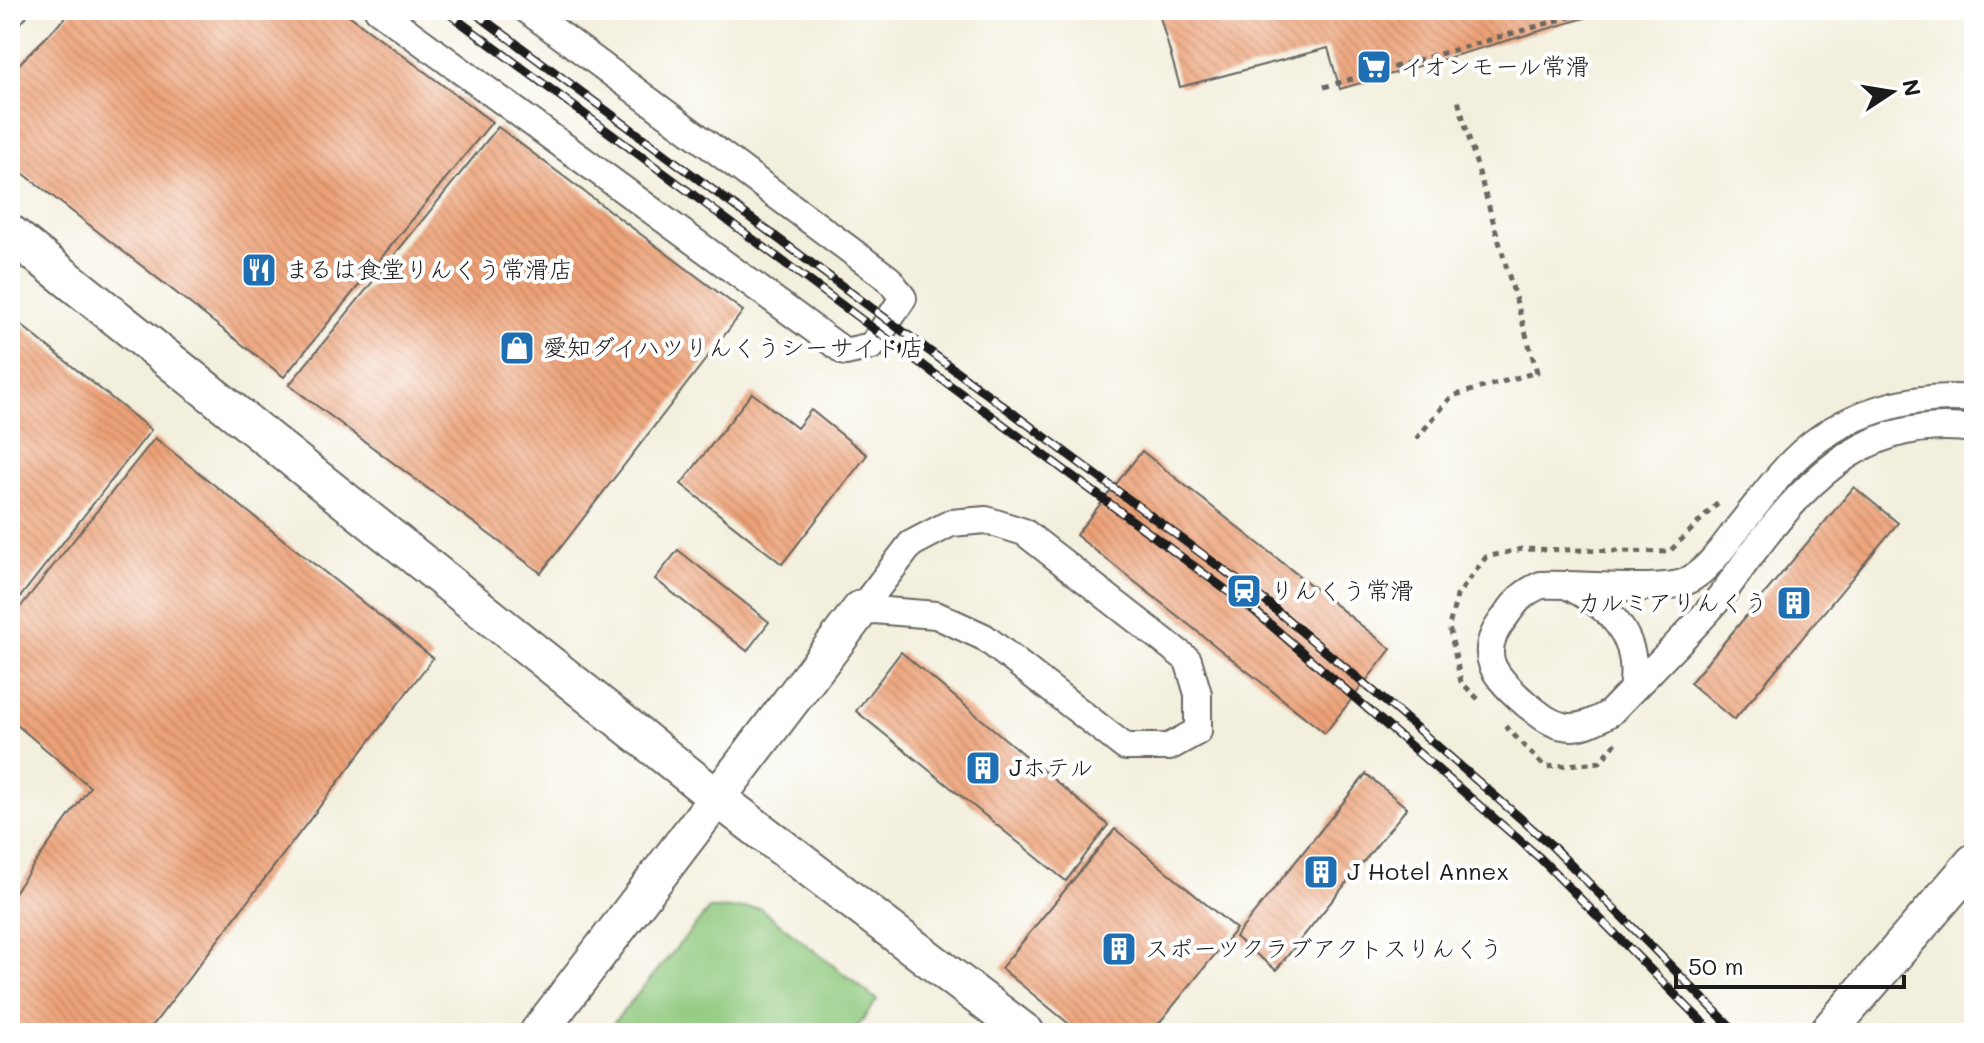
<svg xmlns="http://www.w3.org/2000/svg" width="1984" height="1043" viewBox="0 0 1984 1043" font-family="Mali,'Klee One',sans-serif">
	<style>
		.grass { fill: #8ec87b; stroke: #55724c; stroke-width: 2 }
		.building { fill: url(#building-back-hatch) }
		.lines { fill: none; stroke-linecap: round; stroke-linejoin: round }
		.street-casing { stroke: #676660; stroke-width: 30 }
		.secondary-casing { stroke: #676660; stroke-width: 40 }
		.path { stroke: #676660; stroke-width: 5; stroke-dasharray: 6 6; stroke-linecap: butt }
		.street { stroke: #fff; stroke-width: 26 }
		.secondary { stroke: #fff; stroke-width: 36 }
		.rail-casing { stroke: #1c1c1c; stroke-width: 9 }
		.rail { stroke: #fff; stroke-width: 6; stroke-dasharray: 18; stroke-linecap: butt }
		.labels { text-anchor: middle; stroke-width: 8; stroke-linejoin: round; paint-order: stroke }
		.poi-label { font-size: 24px; fill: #1c1c1c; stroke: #fff; text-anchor: start }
	</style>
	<defs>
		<pattern id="building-back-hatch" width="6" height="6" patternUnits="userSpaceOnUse" patternTransform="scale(2)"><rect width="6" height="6" fill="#eca177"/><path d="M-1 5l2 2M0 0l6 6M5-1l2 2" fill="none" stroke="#ca8a66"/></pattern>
	</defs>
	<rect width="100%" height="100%" fill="#fff"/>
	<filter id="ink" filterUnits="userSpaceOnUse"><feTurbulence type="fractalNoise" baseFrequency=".0125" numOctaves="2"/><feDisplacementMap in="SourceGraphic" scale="16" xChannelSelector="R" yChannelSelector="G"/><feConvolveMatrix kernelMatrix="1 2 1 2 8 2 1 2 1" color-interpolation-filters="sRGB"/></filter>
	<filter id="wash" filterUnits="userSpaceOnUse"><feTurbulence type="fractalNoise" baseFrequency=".006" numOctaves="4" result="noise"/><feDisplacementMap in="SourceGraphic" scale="32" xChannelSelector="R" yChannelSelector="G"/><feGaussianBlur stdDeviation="1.8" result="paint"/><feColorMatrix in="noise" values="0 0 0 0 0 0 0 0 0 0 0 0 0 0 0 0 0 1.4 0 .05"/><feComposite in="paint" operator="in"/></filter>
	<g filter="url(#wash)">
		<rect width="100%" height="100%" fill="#f3efdd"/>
		<path class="grass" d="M760 908 877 1000 853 1033H605L709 909Z"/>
		<g id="blocks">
			<path class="building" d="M73 10H342L492 122 284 377 10 163V73Z
				M1158 10H1609V11L1340 89 1328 48 1180 87Z
				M498 127 743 311 541 573 289 385Z
				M10 316 151 430 10 610Z
				M752 393 797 428 811 410 867 455 782 564 681 484Z
				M155 438 433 658 147 1033H10V898L90 787 10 719V620Z
				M1142 451 1391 649 1325 733 1076 535Z
				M1854 487 1898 523 1734 720 1690 683Z
				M678 550 769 622 747 651 655 579Z
				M901 652 1108 825 1066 881 856 711Z
				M1366 774 1407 808 1276 970 1235 937Z
				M1115 829 1236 929 1151 1033H1080L1001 968Z"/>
		</g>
	</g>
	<g filter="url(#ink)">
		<use href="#blocks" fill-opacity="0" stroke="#676660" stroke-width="2"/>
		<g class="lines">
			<defs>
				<path id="street" d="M378 10 845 352 872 346 903 298 889 279 527 10
					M10 13 14 10
					M1974 399C1911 393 1841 413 1795 459 1775 478 1758 503 1741 524 1725 544 1710 569 1687 581 1664 593 1573 583 1541 585 1522 593 1517 600 1505 617 1474 655 1495 677 1526 704 1538 713 1548 723 1563 726 1579 730 1596 721 1610 713 1645 676 1682 641 1716 602 1730 585 1742 566 1756 548 1813 473 1872 415 1974 429
					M986 520 1024 532 1188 660 1198 694V731L1169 747H1125L984 637 936 615 861 609 911 544 951 523Z
					M1566 585C1611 607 1641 637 1632 690"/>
				<path id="secondary" d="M10 233 716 797 1026 1033
					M538 1033 861 609
					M1827 1033 1974 862"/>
			</defs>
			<use href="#street" class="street-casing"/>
			<use href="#secondary" class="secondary-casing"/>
			<path class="path" d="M1690 10C1714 20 1736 18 1759 10
				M1324 87 1594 10
				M1416 439 1452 396 1537 372 1457 97
				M1478 699 1461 682 1449 626 1457 596 1486 557 1522 549 1669 552 1721 500
				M1505 726 1545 767 1600 762 1616 743"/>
			<use href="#street" class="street"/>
			<use href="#secondary" class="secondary"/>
			<defs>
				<path id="rail" d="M444 10 1257 613 1540 858 1713 1033
					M471 10 1264 600 1397 711 1551 845 1737 1033"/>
			</defs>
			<use href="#rail" class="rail-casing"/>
			<use href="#rail" class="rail"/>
		</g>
	</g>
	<defs>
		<symbol id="supermarket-square" viewBox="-11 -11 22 22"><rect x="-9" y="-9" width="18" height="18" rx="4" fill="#1f6fb2" stroke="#fff"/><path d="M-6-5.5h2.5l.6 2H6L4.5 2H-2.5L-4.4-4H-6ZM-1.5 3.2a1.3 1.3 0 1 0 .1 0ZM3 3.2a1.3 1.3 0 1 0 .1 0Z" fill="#fff"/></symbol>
		<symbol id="restaurant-square" viewBox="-11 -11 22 22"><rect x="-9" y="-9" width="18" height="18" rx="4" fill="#1f6fb2" stroke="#fff"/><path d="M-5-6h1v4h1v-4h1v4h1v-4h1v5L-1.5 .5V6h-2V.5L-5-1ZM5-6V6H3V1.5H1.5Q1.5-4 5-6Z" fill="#fff"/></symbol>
		<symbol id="shop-square" viewBox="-11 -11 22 22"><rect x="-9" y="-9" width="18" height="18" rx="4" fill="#1f6fb2" stroke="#fff"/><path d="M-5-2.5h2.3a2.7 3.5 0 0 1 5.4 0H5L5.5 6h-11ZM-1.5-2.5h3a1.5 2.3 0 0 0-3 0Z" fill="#fff"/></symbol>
		<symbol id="station-square" viewBox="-11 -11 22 22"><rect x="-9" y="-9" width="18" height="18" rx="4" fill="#1f6fb2" stroke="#fff"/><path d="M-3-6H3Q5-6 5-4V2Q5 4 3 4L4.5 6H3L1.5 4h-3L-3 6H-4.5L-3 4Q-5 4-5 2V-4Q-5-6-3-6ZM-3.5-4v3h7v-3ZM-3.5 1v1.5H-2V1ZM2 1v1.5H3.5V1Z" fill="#fff"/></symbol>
		<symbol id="building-square" viewBox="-11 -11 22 22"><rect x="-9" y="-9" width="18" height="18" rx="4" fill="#1f6fb2" stroke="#fff"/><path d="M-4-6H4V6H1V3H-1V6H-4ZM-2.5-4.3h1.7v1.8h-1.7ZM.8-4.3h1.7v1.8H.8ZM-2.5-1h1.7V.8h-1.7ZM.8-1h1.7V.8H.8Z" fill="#fff"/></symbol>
	</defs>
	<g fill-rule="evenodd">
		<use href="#supermarket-square" x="1354" y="47" width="40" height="40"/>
		<use href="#restaurant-square" x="239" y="250" width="40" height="40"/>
		<use href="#shop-square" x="497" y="328" width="40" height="40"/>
		<use href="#station-square" x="1224" y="571" width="40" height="40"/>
		<use href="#building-square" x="1774" y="583" width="40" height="40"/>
		<use href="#building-square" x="963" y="748" width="40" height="40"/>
		<use href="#building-square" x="1301" y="852" width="40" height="40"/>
		<use href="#building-square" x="1099" y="929" width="40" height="40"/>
	</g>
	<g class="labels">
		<g class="poi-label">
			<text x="1400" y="75">イオンモール常滑</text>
			<text x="285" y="278">まるは食堂りんくう常滑店</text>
			<text x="543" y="356">愛知ダイハツりんくうシーサイド店</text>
			<text x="1270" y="599">りんくう常滑</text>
			<text x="1768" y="611" text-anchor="end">カルミアりんくう</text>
			<text x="1009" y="776">Jホテル</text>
			<text x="1347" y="880">J Hotel Annex</text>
			<text x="1145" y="957">スポーツクラブアクトスりんくう</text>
		</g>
	</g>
	<rect width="1984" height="1043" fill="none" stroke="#fff" stroke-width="40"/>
	<g transform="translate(1892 92) rotate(78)" stroke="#ffffff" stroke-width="6" paint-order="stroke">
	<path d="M0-6L14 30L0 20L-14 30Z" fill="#1c1c1c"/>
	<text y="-12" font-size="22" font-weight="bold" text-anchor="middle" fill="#1c1c1c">N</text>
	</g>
	<path d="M1676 975v12h228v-12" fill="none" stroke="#1c1c1c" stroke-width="4"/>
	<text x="1688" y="975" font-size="24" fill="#1c1c1c" stroke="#ffffff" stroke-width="6" paint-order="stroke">50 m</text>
</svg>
